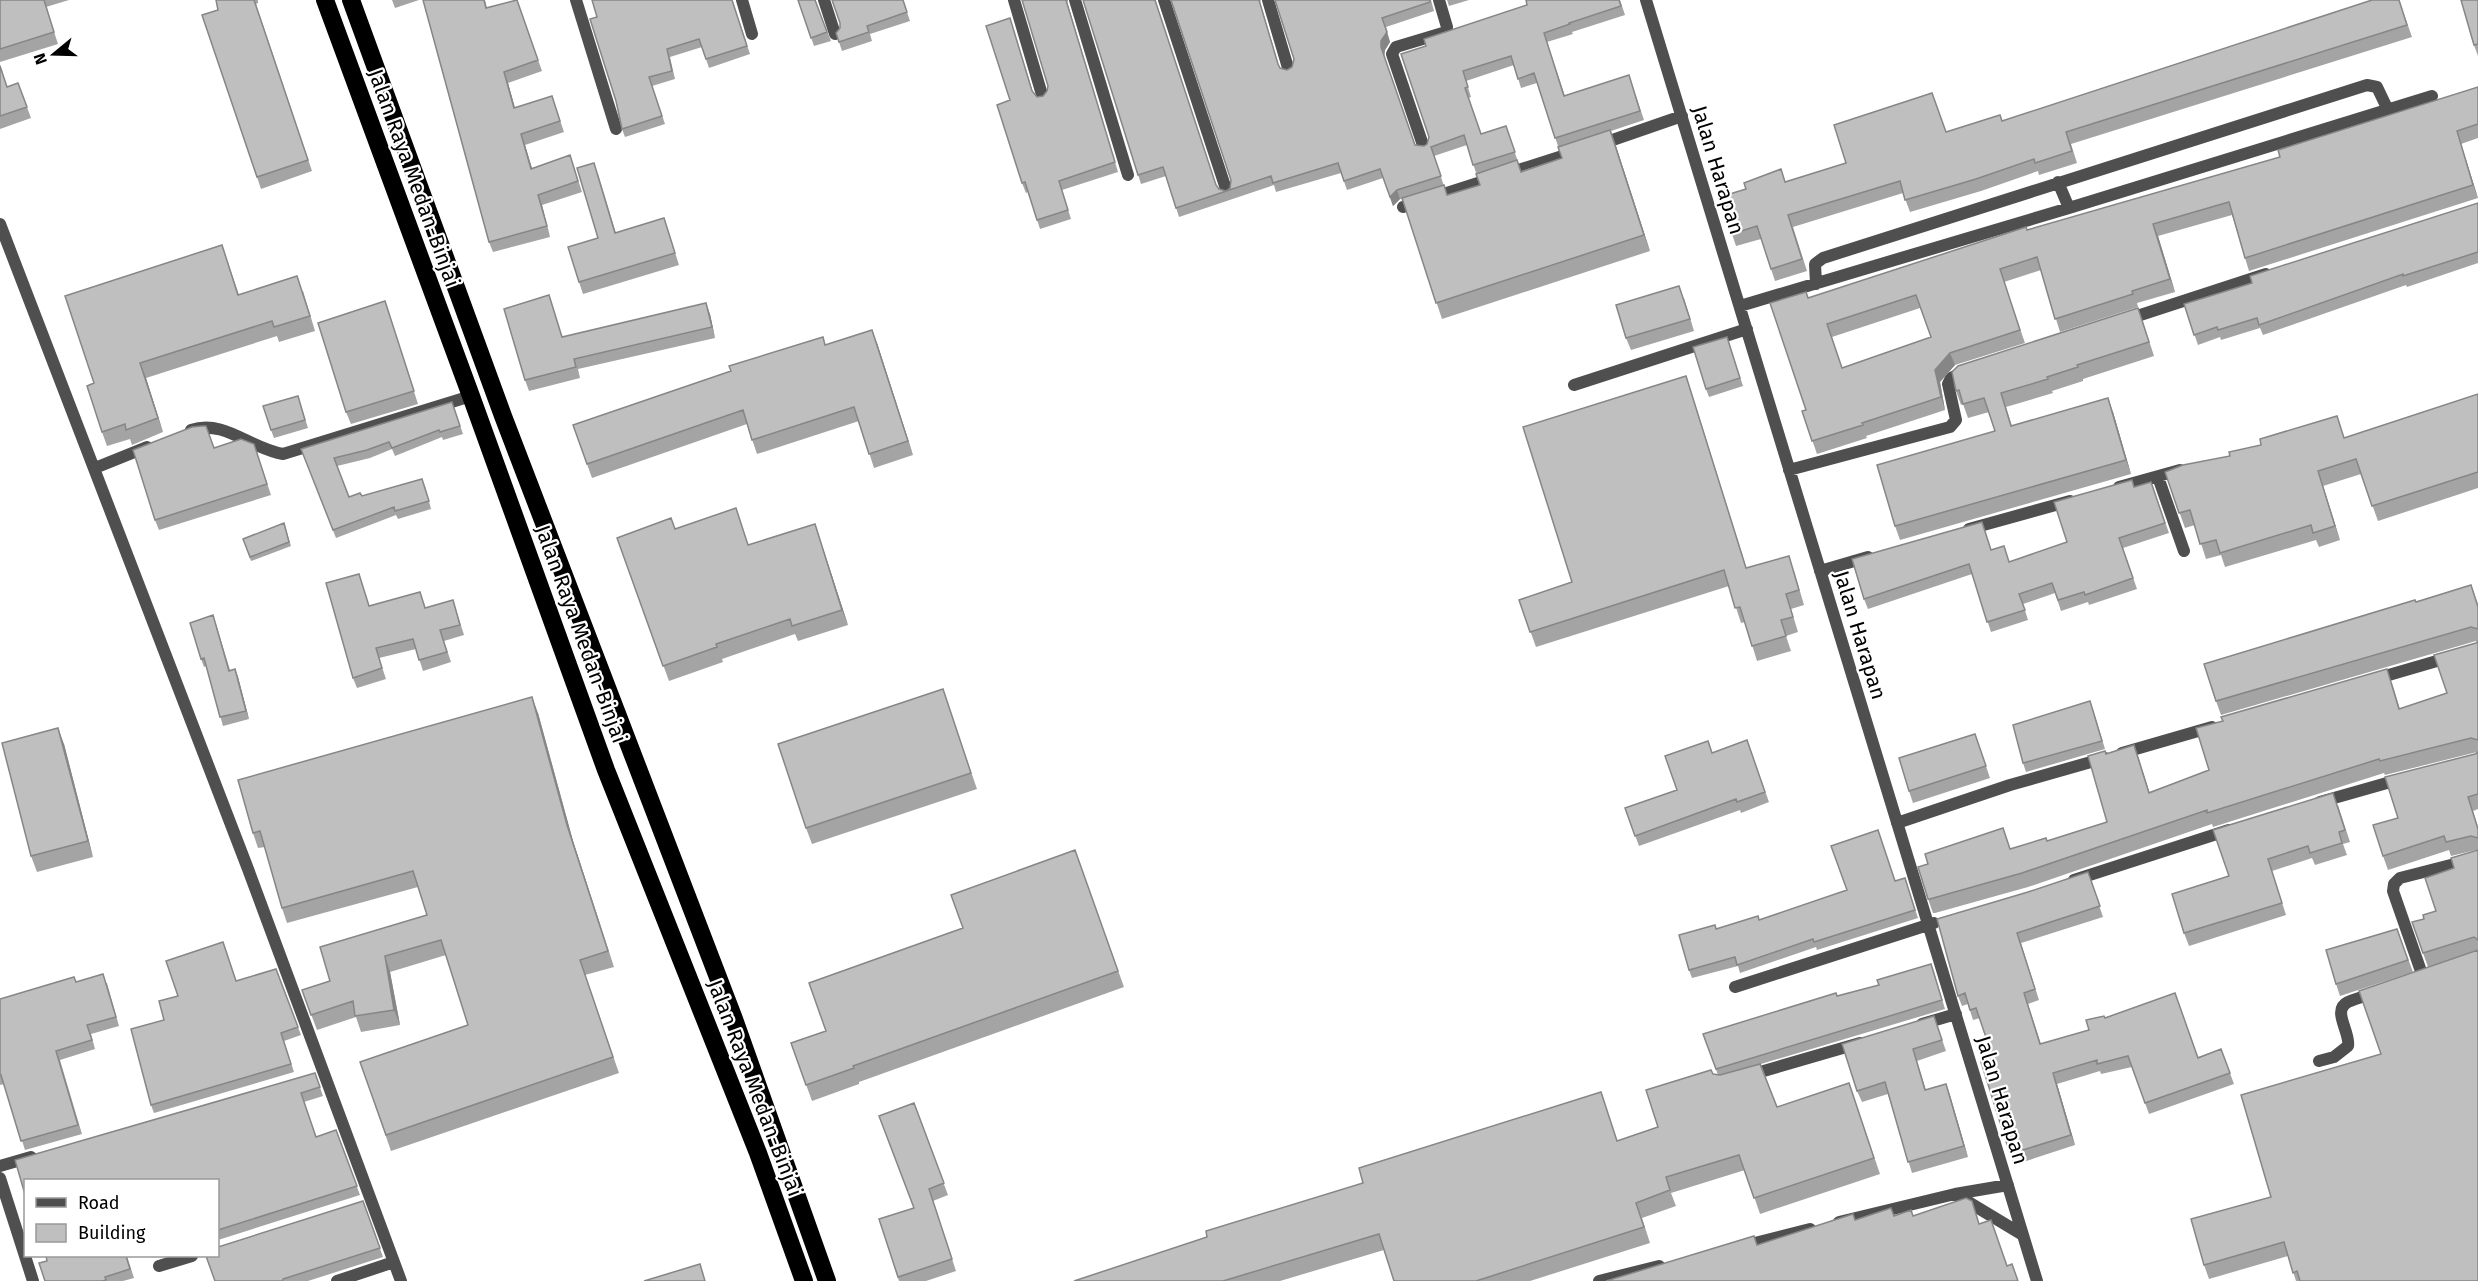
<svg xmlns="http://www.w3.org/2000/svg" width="2478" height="1281" viewBox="0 0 2478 1281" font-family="'Fira Sans',sans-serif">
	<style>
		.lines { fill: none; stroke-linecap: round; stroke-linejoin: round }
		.street { stroke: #4f4f4f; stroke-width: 12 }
		.highway { stroke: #000; stroke-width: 18 }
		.wall { fill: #a4a4a4; fill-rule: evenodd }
		.shaded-wall { fill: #868686 }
		.building { fill: #bfbfbf; stroke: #868686; stroke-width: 1.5; fill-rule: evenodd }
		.labels { text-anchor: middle; stroke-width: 4.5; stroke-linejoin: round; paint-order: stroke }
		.street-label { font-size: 21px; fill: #000; stroke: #fff }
	</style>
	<rect width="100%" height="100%" fill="#fff"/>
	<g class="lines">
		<path class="street" d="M576 0 616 129
			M742 0 752 34
			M824 0 835 34
			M1014 0 1043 98
			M1075 0 1128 175
			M1164 0 1227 192
			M1268 0 1289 71
			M1646 0 2037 1281
			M1601 144 1682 116
			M1424 148 1392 54 1396 47 1446 32 1447 27 1439 0
			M2058 182 2069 208
			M1403 207 1575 152
			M0 224 248 869 401 1281
			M1816 284 1815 264 1823 258 2367 85 2377 87 2388 110
			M1740 306 2069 208 2432 96
			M2125 320 2266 274
			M1574 385 1747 329
			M191 430C225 419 250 449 283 454L471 396
			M95 468 147 447
			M1789 470 1950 427 1956 420 1948 384 1951 378 1966 371
			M2158 477 2184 551
			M2119 487 2180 470
			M1969 529 2070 501
			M1820 571 1868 557
			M2375 679 2478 649
			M2122 753 2212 727
			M2320 802 2401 779
			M1897 823 2010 785 2105 758
			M2074 880 2229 830
			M2423 977 2393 891 2394 884 2400 878 2478 858
			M1735 987 1934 923
			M1922 1024 1956 1014
			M2319 1061 2334 1057 2348 1046C2351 1033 2331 1010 2348 1002 2356 998 2367 996 2376 993
			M1750 1075 1860 1043
			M0 1166 31 1157
			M0 1178 33 1281
			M1960 1197 2023 1235
			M1839 1222 1955 1194 2008 1185
			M1743 1246 1810 1229
			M159 1266 192 1256
			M337 1281 394 1262
			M1599 1281 1659 1266"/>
		<path class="highway" d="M325 0 471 396 606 770 758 1153 804 1281
			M351 0 503 416 734 1019 827 1281"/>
	</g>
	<path class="wall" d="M0 0H69L46 7 58 44 0 62Z
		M216 0H258V3L256 4 312 171 261 189 202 15 218 10Z
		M392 0H419L395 8Z
		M423 0H485L487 8 517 0 542 71 508 83 515 108 552 96 564 132 525 145 532 168 570 155 582 192 542 205 550 237 493 252 489 242Z
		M798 0H816V2L831 41 814 46Z
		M903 0 910 21 870 34 872 41 842 51 836 33 840 28V23Z
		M1022 0H1068L1067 2 1118 172 1062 190 1071 219 1040 229 1028 192 1026 193 1022 183 1010 100V18L1033 92 1037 97 1043 96 1047 91 1048 86Z
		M1083 0H1156V3L1216 186 1219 189 1226 191 1230 188 1231 180 1171 0H1261L1260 2 1279 66 1280 68 1287 70 1292 67 1294 59 1275 0H1431L1434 11 1386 27 1390 42 1385 50 1384 57 1415 145 1424 146 1427 144 1429 137 1401 54 1620 0 1625 15 1572 32 1573 34 1547 42 1565 96 1629 75 1644 120 1611 131 1650 251 1442 319 1402 199H1400L1393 206 1383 178 1347 190 1341 173 1276 192 1274 185 1179 217 1166 176 1141 184ZM1514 65 1521 88 1537 83 1562 158 1521 171 1506 126 1481 134 1468 98 1471 97 1466 81ZM1467 145 1480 185 1447 195 1434 156Z
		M1447 0H1469L1449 6Z
		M2399 0 2412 37 2071 144 2077 163 2039 175 2038 171 1981 191 1910 212 1903 193 1793 227 1807 271 1775 281 1761 239 1736 246 1732 234 1785 182 1946 132 2002 121Z
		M2478 0V56L2474 45Z
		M734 5 750 54 709 68 702 47 670 57 675 79 652 86 665 124 625 137 622 129 597 17Z
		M0 64 7 87 18 83 31 118 0 129Z
		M2478 87V138L2461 144 2478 198 2249 271 2232 215 2158 236 2175 292 2137 303 2138 307 2060 332 2041 270 2004 282 2025 343 1955 365 1940 382 1945 410 1866 436 1867 438 1817 454 1802 411 1806 410 1808 298 2027 230 2280 157ZM1920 308 1931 337 1842 368 1832 337Z
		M598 174 616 233 668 230 679 265 583 294 579 282 598 238Z
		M2478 203V263L2407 287 2406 285 2263 335 2260 328 2221 340 2220 337 2198 345 2184 304 2252 283Z
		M222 245 239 295 303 291 315 331 279 342 277 336 146 378 163 432 132 445 130 439 107 446 102 432 94 383Z
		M549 295 562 337 710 314 715 338 578 369 580 378 529 391 525 380Z
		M1684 298 1694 331 1631 350 1626 338Z
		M385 301 418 404 351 424 346 412Z
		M2143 322 2154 356 2083 379V381L2052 391 2053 393 2006 407 2012 426 2113 412 2131 474 1900 540 1895 526 1995 431 1989 412 1968 418 1963 404 1961 405 1956 391Z
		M1727 337 1743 386 1709 397 1706 389Z
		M877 343 913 455 874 468 859 421 757 454 747 424 592 478 573 425 825 345Z
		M1686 376 1746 568 1794 571 1804 605 1791 609 1798 632 1786 636 1791 651 1757 661 1745 622 1741 623 1729 586 1536 647 1519 600 1572 582Z
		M2478 394V488L2378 521 2361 474 2323 486 2340 540 2319 547 2316 540 2225 567 2221 555 2206 559 2195 525 2185 528 2165 472 2344 438Z
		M298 396 308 428 274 438 271 430Z
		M452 402 463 434 443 440 442 437 395 456 392 449 370 458 337 466 349 497 362 496 425 486 431 509 398 519 396 515 336 538 301 449Z
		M254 444 271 495 159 530 155 520 214 448Z
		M2151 482 2169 533 2123 548 2137 589 2089 605 2088 602 2061 611 2055 593 2023 604 2028 620 1991 632 1972 574 1868 609 1864 599 1991 550 2009 562 2067 542 2135 487Z
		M284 523 291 546 251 561 243 539Z
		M815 524 848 625 798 641 795 634 722 659 723 662 669 681 617 538 675 529 748 545Z
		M359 574 369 606 424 602 425 608 453 600 464 635 444 641 451 662 423 671 416 649 379 658 386 679 357 688 353 678Z
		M2471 585 2478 604V809L2473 811 2478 827V1281H2296L2288 1256 2209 1279 2204 1265 2271 1197 2454 959 2428 967 2412 922 2424 919 2436 911 2454 868 2477 850H2476L2451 856 2449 850 2388 870 2383 856 2398 818 2477 752 2385 775 2384 773 2213 827 2212 824 2028 887 1935 913H1933L1928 899 2010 849 2047 841 2107 822 2106 754 2134 745 2149 792 2209 770 2392 683 2400 709 2447 693 2476 643 2477 641H2476L2221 715 2216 701 2416 602Z
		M216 624 230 670 235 669 238 677 249 719 223 726 206 666 204 667 201 659Z
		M948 705 977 789 812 844 806 828Z
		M2093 709 2105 749 2026 772 2023 763Z
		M538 713 573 841 614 967 585 975 619 1073 391 1151 360 1062 468 1025 446 955 390 972 400 1025 361 1032 356 1017 317 1030 302 990 330 981 427 915 418 887 287 923 282 908 265 847 258 848 253 833Z
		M1975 734 1990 778 1913 803 1909 791Z
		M1747 740 1769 802 1741 813 1740 810 1639 846 1625 808 1677 790 1712 753Z
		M64 744 93 857 37 872 31 856Z
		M2338 805 2350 842 2343 844 2347 855 2315 865 2312 858 2272 871 2286 915 2189 946 2184 933 2229 876Z
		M1075 850 1124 987 859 1082V1084L812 1101 791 1043 826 1031 963 928Z
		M2088 872 2103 917 2021 943 2039 1000 2028 1004 2041 1044 2089 1030 2105 1018 2198 1057 2221 1049 2234 1084 2149 1114 2132 1067 2101 1074 2100 1071 2057 1084 2075 1145 2014 1165 2010 1154 1993 1058 1980 1018 1973 1020 1968 1004 1962 1006 1958 996 2028 892Z
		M1905 878 1918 918 1817 950 1816 947 1740 973 1738 966 1692 978 1689 970 1759 920Z
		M2397 929 2413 972 2340 996 2336 984Z
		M276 969 301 1035 284 1041 294 1072 154 1113 151 1105 164 1020 236 981Z
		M1934 972 1945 1009 1761 1064 1777 1107 1849 1083 1880 1174 1760 1214 1745 1170 1671 1193 1676 1206 1642 1218 1650 1243 1530 1281H1394L1384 1250 1280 1281H1074L1207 1237 1363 1183 1601 1092 1617 1141 1658 1127 1713 1074 1718 1075 1703 1034 1837 996Z
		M76 982 107 983 119 1026 91 1034 95 1049 60 1060 82 1134 25 1150 4 1084 0 1085V999Z
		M1938 1028 1946 1051 1917 1061 1926 1090 1946 1084 1968 1157 1912 1173 1888 1094 1862 1102 1857 1091Z
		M315 1073 323 1096 304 1102 316 1137 336 1130 360 1195 218 1240V1180Z
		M914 1103 948 1195 933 1201 956 1271 926 1281H899L879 1219 914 1208Z
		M363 1201 383 1257 308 1281H215Z
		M46 1256H127L134 1278 123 1281H45L47 1261Z"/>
	<path class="shaded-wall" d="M1066 0H1068L1067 2 1118 172Z
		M1382 18 1390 42 1385 50 1384 57 1381 47Z
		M504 72 508 83 518 119 514 108Z
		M1610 130 1616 146 1650 251 1644 235Z
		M2457 131 2461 144 2478 198 2473 185Z
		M521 134 525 145 535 179 531 169Z
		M1397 190 1400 199 1393 206 1390 197Z
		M538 195 542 205 550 237 547 226Z
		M2153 224 2158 236 2175 292 2170 279Z
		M706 303 710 314 715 338 712 327Z
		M872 330 877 343 913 455 908 441Z
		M1950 353 1955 365 1940 382 1945 410 1941 397 1935 370Z
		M140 363 146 378 163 432 158 418Z
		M1686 376 1691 391 1751 583 1746 568Z
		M2108 398 2113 412 2131 474 2126 460Z
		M2318 471 2323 486 2340 540 2335 526Z
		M815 524 820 539 848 625 842 610Z
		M235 669 238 677 249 719 246 711Z
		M532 697 538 713 573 841 614 967 567 825Z
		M58 728 64 744 93 857 88 841Z
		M2134 745 2139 759 2154 807 2149 793Z
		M385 956 390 972 400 1025 394 1010Z
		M2053 1073 2057 1084 2075 1145 2071 1135Z
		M1946 1084 1950 1095 1968 1157 1964 1146Z"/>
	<path class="building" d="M0 0H44L54 32 0 49Z
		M216 0H254L308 160 257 177 202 15 218 10Z
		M423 0H484L486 8 517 0 538 60 504 72 514 108 552 96 560 121 521 134 531 169 570 155 578 181 538 195 547 226 489 242Z
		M592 0H732L747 46 706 59 699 39 667 49 672 71 649 77 662 116 622 129 616 101 590 19 597 17Z
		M798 0H815L827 32 811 38Z
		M832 0H903L907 12 867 26 869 32 839 42 836 33 840 28V23Z
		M1022 0H1066L1115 162 1059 181 1068 210 1037 220 1025 182 1022 183 997 105 1010 100 986 26 1010 18 1032 91 1037 97 1043 96 1047 91 1048 86Z
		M1083 0H1155L1216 185 1219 189 1226 191 1230 188 1231 180 1171 0H1259L1278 64 1280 68 1287 70 1292 67 1294 59 1275 0H1430V2L1382 18 1387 32 1381 41V47L1415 145 1424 146 1427 144 1429 137 1401 54 1426 46 1424 39 1527 5 1526 0H1619L1621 6 1569 23 1570 24 1544 33 1564 96 1629 75 1640 111 1555 138 1534 73 1518 79 1511 56 1463 71 1468 87 1465 88 1481 134 1506 126 1515 152 1473 165 1464 135 1431 147 1441 176 1397 190 1390 197 1380 169 1344 181 1338 163 1273 183 1271 176 1176 208 1163 167 1138 175Z
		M2372 0H2399L2407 25 2066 132 2072 151 2035 163 2034 159 1976 179 1905 200 1900 181 1788 215 1802 259 1771 269 1757 226 1732 234 1720 197 1746 189 1744 183 1781 169 1785 182 1846 163 1834 125 1932 93 1946 132 2000 115 2002 121Z
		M2461 0H2478V44L2474 45Z
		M0 66 7 87 18 83 27 107 0 116Z
		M2478 87V124L2457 131 2473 185 2245 258 2229 202 2153 224 2170 279 2132 291 2133 294 2055 319 2037 257 2000 269 2020 330 1950 353 1935 370 1941 397 1862 423 1863 425 1812 441 1802 411 1806 410 1770 303 1806 292 1808 298 2026 227 2027 230 2280 157 2278 150ZM1916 295 1931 337 1842 368 1827 324Z
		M1610 130 1644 235 1436 303 1402 198 1444 185 1447 195 1480 185 1476 174 1517 160 1521 172 1562 158 1558 147Z
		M594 163 615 233 664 218 675 253 579 282 568 247 598 238 577 168Z
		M2478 203V252L2403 276V274L2259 325 2257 318 2218 330 2217 327 2194 335 2184 304 2252 283 2250 276Z
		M222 245 238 295 297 276 310 316 274 327 272 321 140 363 158 418 126 430 125 424 102 432 87 386 94 383 65 296Z
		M1679 286 1690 319 1626 338 1616 305Z
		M549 295 562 337 706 303 712 327 574 359 576 367 525 380 504 309Z
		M385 301 414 391 346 412 318 323Z
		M2138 308 2149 342 2077 365 2078 367 2047 377 2048 379 2001 393 2011 426 2108 398 2126 460 1895 526 1877 465 1995 431 1984 398 1963 404 1959 390 1956 391 1952 372 1958 366Z
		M872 330 908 441 869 454 854 407 752 440 743 410 587 464 573 425 731 371 729 366 823 337 825 345Z
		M1727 337 1740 378 1706 389 1693 347Z
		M1686 376 1746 568 1789 556 1799 590 1786 594 1793 617 1781 620 1786 636 1752 646 1740 607 1735 608 1724 570 1530 632 1519 600 1572 582 1523 427Z
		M2478 394V472L2372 506 2356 459 2318 471 2335 526 2313 533 2311 525 2220 553 2216 540 2200 544 2190 510 2179 513 2165 472 2183 465 2230 456 2229 452 2261 445 2260 439 2337 416 2344 438Z
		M298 396 305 420 271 430 263 406Z
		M452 402 460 426 440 432 439 430 392 448 389 442 367 450 334 458 349 497 360 493 362 496 422 479 429 501 395 511 394 507 333 530 301 449Z
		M202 426H206L214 448 241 439 254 444 267 484 155 520 133 450 192 427Z
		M2132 480 2134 487 2151 482 2165 523 2119 538 2133 578 2085 595 2084 592 2058 600 2052 583 2019 594 2025 610 1987 622 1969 564 1864 599 1852 559 1982 522 1991 550 2004 546 2009 562 2067 542 2054 502Z
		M736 508 748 545 815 524 842 610 792 626 790 619 716 644 717 647 663 666 617 538 671 518 675 529Z
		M284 523 289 542 250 557 243 539Z
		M359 574 369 606 420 592 425 608 453 600 460 625 440 630 447 652 419 660 413 639 376 648 382 668 353 678 326 583Z
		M2471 585 2478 607V629L2471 627 2216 701 2204 664 2415 600 2416 602Z
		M213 615 229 671 235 669 246 711 220 717 204 658 201 659 190 623Z
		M2478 641V740L2471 738 2380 761 2379 759 2207 813V810L2022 873 1930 899H1928L1918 867 1928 864 1925 854 2003 828 2010 849 2046 838 2047 841 2107 822 2088 756 2105 751 2106 754 2134 745 2149 793 2209 770 2196 728 2223 721 2221 717 2387 669 2399 709 2447 693 2434 655 2476 643Z
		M943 689 971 773 806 828 778 744Z
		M532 697 567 825 608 951 580 960 613 1057 386 1135 360 1062 468 1025 441 940 385 956 394 1010 355 1016 353 1001 311 1015 302 990 330 981 320 947 427 915 413 871 282 908 260 831 253 833 238 780Z
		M2090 701 2102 741 2023 763 2013 725Z
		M58 728 88 841 31 856 2 743Z
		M1975 734 1986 766 1909 791 1899 758Z
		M1747 740 1765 792 1737 802 1736 799 1635 836 1625 808 1677 790 1665 756 1708 741 1712 753Z
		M2478 752V794L2468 797 2478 829V838L2471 836 2446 842 2444 836 2383 856 2373 825 2398 818 2385 777 2475 754Z
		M2333 793 2345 830 2339 832 2342 843 2310 853 2308 846 2268 859 2282 903 2184 933 2172 894 2229 876 2213 830Z
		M1878 830 1895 881 1905 878 1915 910 1814 942 1813 939 1737 965 1735 957 1689 970 1679 935 1715 925 1716 929 1758 916 1759 920 1847 890 1831 846Z
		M1075 850 1118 971 853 1066 854 1068 806 1085 791 1043 826 1031 809 983 963 928 951 895Z
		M2478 850V940L2474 937 2423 953 2412 922 2424 919 2423 915 2436 911 2425 878 2454 868 2451 858Z
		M2088 872 2100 906 2017 933 2035 989 2024 993 2040 1044 2089 1030 2086 1020 2104 1016 2105 1018 2175 993 2198 1058 2221 1049 2230 1073 2145 1103 2128 1056 2097 1064V1060L2053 1073 2071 1135 2010 1154 1981 1062 1993 1058 1976 1008 1970 1010 1965 993 1958 996 1937 919 2028 892Z
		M2397 929 2408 960 2336 984 2326 950Z
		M223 942 236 981 276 969 298 1027 281 1033 291 1064 151 1105 131 1029 164 1020 159 1001 178 996 166 961Z
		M2478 950V1281H2300L2297 1271 2293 1273 2284 1242 2204 1265 2191 1219 2271 1197 2241 1095 2381 1054 2359 991Z
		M1931 964 1942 1000 1716 1069 1703 1034 1836 993 1837 996 1879 985 1877 980Z
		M103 974 116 1017 87 1025 92 1040 56 1051 78 1125 21 1141 1 1075H0V999L74 977 76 982Z
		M1934 1016 1942 1040 1913 1049 1925 1090 1946 1084 1964 1146 1908 1162 1885 1082 1857 1091 1842 1044Z
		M1760 1064 1777 1107 1849 1083 1874 1158 1754 1198 1739 1155 1666 1177 1670 1190 1636 1203 1644 1227 1476 1281H1394L1379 1234 1223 1281H1074L1207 1237 1206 1231 1363 1183 1359 1168 1601 1092 1617 1141 1658 1127 1646 1090 1711 1070 1713 1074 1720 1075Z
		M315 1073 320 1087 301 1093 316 1137 336 1130 357 1186 218 1230V1180H26V1198L15 1160Z
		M914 1103 944 1183 929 1189 952 1259 898 1277 879 1219 914 1208 879 1116Z
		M1966 1198 1972 1201 1979 1224 1991 1220 2007 1266 2012 1264 2018 1281H1606L1754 1236 1757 1245 1853 1214 1855 1220 1891 1208 1894 1216 1911 1210 1913 1216Z
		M363 1201 380 1248 283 1279V1281H215L206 1256H218V1247Z
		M46 1256H126L130 1269 105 1277 106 1280 102 1281H45L39 1263 47 1261Z
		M700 1264 705 1281H644Z"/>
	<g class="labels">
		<g class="street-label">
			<text transform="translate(1718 170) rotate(73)" y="7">Jalan Harapan</text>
			<text transform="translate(414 178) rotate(70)" y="7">Jalan Raya Medan-Binjai</text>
			<text transform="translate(581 634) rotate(70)" y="7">Jalan Raya Medan-Binjai</text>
			<text transform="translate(1860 635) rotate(73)" y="7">Jalan Harapan</text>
			<text transform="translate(755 1088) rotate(69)" y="7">Jalan Raya Medan-Binjai</text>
			<text transform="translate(2002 1100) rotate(73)" y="7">Jalan Harapan</text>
		</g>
	</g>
	<rect x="24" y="1179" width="195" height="78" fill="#ffffff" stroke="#999999" stroke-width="1.5"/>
	<rect x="36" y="1198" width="30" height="9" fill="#4f4f4f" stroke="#999999" stroke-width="1.5"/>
	<text x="78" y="1209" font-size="18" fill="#000000">Road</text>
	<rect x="36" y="1224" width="30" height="18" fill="#bfbfbf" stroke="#999999" stroke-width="1.5"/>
	<text x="78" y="1239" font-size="18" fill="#000000">Building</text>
	<g transform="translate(54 54) rotate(251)" stroke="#ffffff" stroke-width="4.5" paint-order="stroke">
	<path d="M0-4.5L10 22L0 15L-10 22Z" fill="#000000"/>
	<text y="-9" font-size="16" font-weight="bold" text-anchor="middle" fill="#000000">N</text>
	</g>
</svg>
